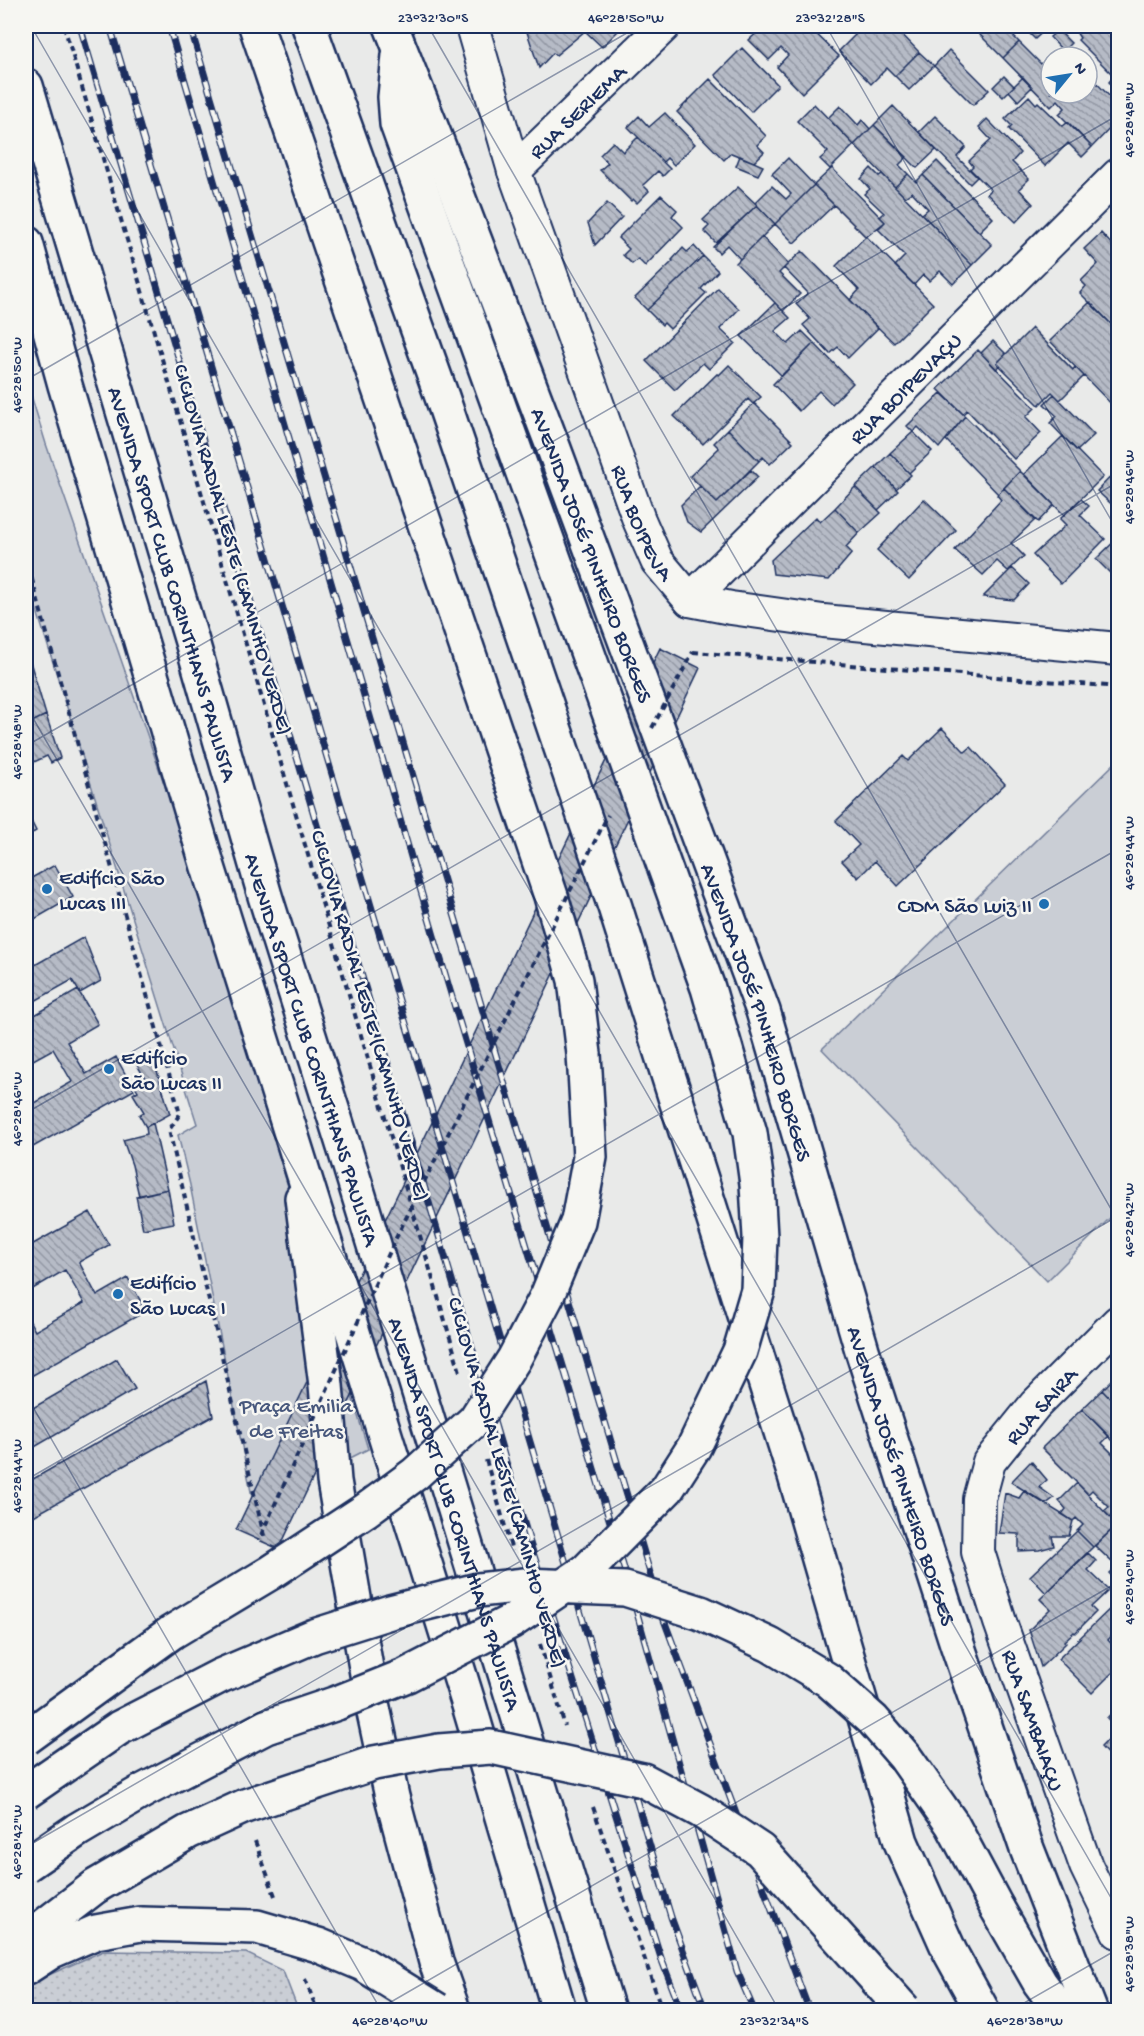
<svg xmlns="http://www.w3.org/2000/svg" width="1144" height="2036" viewBox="0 0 1144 2036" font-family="'Gochi Hand',sans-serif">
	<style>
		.grass { fill: url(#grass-dots); stroke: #727e9a; stroke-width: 1.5 }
		.park { fill: #caced5; stroke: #727e9a; stroke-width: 1.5 }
		.building { fill: url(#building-back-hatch); stroke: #1b2f5e; stroke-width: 1.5 }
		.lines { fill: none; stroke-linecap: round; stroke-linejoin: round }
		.street-casing { stroke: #1b2f5e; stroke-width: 36 }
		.primary-casing { stroke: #1b2f5e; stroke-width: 38 }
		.highway-casing { stroke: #1b2f5e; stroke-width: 38 }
		.path { stroke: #1b2f5e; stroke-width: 4; stroke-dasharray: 6 4.5; stroke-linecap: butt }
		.street { stroke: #f6f6f2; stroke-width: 32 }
		.primary { stroke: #f6f6f2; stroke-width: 33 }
		.highway { stroke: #f6f6f2; stroke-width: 33 }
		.rail-casing { stroke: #1b2f5e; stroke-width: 7 }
		.rail { stroke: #f6f6f2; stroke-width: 4.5; stroke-dasharray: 14; stroke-linecap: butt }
		.primary-bridge-casing { stroke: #1b2f5e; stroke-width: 38; stroke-linecap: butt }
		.highway-bridge-casing { stroke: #1b2f5e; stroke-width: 38; stroke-linecap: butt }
		.path-bridge { stroke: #1b2f5e; stroke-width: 4; stroke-dasharray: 6 4.5; stroke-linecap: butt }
		.primary-bridge { stroke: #f6f6f2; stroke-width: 33 }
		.highway-bridge { stroke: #f6f6f2; stroke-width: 33 }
		.ticks { fill: none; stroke: #1b2f5e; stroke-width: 1.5; stroke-opacity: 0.45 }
		.poi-dot { fill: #1f6fb2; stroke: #f6f6f2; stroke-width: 2 }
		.labels { text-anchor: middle; stroke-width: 5; stroke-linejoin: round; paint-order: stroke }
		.street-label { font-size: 22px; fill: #1b2f5e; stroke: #f6f6f2 }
		.poi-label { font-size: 22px; fill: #1b2f5e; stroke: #f6f6f2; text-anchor: start }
		.park-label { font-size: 22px; fill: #47577c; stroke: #f6f6f2 }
		.neatline { fill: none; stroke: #1b2f5e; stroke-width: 2 }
		.ticks-label { font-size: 15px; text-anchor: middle; fill: #1b2f5e }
	</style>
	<defs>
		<pattern id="grass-dots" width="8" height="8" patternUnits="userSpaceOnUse" patternTransform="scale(1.5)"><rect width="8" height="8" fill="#caced5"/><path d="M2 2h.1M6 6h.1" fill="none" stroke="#adb1b9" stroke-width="1.8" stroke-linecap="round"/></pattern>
		<pattern id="building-back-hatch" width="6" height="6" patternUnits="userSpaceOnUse" patternTransform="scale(1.5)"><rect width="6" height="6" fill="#b6bbc6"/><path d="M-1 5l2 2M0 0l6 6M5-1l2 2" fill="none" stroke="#9398a4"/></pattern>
	</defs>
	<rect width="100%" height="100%" fill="#e9eae9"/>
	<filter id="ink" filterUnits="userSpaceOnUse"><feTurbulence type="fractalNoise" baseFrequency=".0167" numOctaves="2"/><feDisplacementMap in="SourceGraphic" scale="12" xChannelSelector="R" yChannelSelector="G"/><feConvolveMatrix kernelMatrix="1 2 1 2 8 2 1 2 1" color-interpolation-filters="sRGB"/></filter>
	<g filter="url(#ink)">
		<path class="grass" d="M103 1951 246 1953 283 1971 298 2010H26V1985Z"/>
		<path class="park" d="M26 379 46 444 174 812 368 1449 254 1507 190 1185 178 1135 197 1124 26 576Z
			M1118 760V1210L1047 1281 822 1049Z"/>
		<path class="building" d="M534 26H623L602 47 585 31 556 55 553 53 539 68 527 32Z
			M764 26H808L839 56 802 93 777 67 788 55 781 48 769 60 749 40Z
			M864 26H894L919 52 895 76 887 68 871 84 839 51Z
			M974 26H1003L1019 42 1003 58 972 27Z
			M1022 26H1049L1035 39Z
			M1083 26H1118V92L1109 82 1114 76 1078 40 1080 38 1076 32Z
			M1058 30 1071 43 1063 51 1050 37Z
			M1019 42 1047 70 1051 66V93H1087V73L1113 100 1111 102 1118 109V120L1092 147 1059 114 1065 108 1058 100 1051 107 1003 58Z
			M742 48 778 85 751 112 715 75Z
			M949 50 989 90 973 105 934 66Z
			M919 52 934 66 909 90 895 76Z
			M1004 76 1014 86 1003 97 993 87Z
			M1023 77 1032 87 1018 101 1009 91Z
			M710 79 766 136 757 145 764 152 754 162 731 153 724 160 677 112Z
			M1029 96 1036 104 1038 102 1063 126 1068 122 1092 147 1082 157 1068 143 1045 166 1009 129 1012 126 1005 119Z
			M814 104 854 145 830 169 820 159 828 152 797 121Z
			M840 106 858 125 862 120 870 129 854 145 828 118Z
			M893 106 936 150 917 168 874 125Z
			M665 113 695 144 674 165 667 158 663 162 628 127 639 116 649 127Z
			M935 116 966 147 957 157 977 177 970 184 919 132Z
			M987 119 1020 153 1012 162 1029 179 1019 189 1033 204 1016 222 987 194 991 190 970 169 973 166 969 161 991 140 979 127Z
			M874 125 907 157 899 165 908 174 895 187 854 145Z
			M638 137 670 169 663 176 658 171 643 185 649 191 637 203 633 199 631 201 600 170 608 163 600 155 613 142 623 152Z
			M740 156 763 166 758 175 736 166Z
			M788 158 814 185 775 224 755 203 772 186 786 199 791 194 772 174Z
			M937 161 993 218 979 232 923 175Z
			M832 168 885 222 866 237 814 185Z
			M871 168 879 176 882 174 972 265 953 284 940 271 929 281 923 275 914 285 895 266 905 256 878 229 885 222 880 217 884 213 864 194 870 189 861 179Z
			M908 174 916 182 923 175 992 245 972 265 922 214 928 209 912 192 905 197 895 187Z
			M814 185 834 205 794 243 775 224Z
			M738 187 757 205 716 243 704 231 709 226 703 220Z
			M661 195 677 210 672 216 683 227 645 266 638 259 632 264 623 255 629 249 618 238Z
			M607 203 622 217 595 245 588 223Z
			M757 205 775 224 740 259 727 245 719 253 713 247Z
			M1101 233 1118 251V331L1080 293 1086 286 1081 281 1098 264 1084 249Z
			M866 236 933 304 894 343 850 300 859 290 836 266Z
			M762 237 788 264 779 273 800 294 783 311 736 263Z
			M694 246 703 256 647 310 635 298 673 261 672 260 683 248 687 252Z
			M802 251 878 328 848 358 838 347 830 354 803 325 810 319 796 304 808 293 784 268Z
			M703 256 718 271 701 289 706 293 670 329 664 323 662 325 647 310Z
			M718 288 739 309 720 329 735 343 709 369 703 363 675 390 646 361Z
			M1090 302 1118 331V411L1050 341Z
			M775 303 790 318 775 331 788 344 802 331 814 343 782 376 741 336Z
			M1032 328 1073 370 1075 367 1084 376 1060 400 1052 392 1039 405 997 363Z
			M993 341 1006 354 997 363 1000 366 996 369 981 353Z
			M814 343 853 383 832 404 819 391 799 411 773 384Z
			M978 350 1035 408 1026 417 1041 433 1014 459 967 410 963 414 938 389Z
			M729 365 761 397 753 404 748 399 703 444 674 416 717 374 719 375Z
			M941 393 965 416 939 448 918 427 913 432 907 426Z
			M1054 394 1094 435 1077 451 1050 423 1057 416 1044 404Z
			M754 403 793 442 770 464 763 457 759 461 728 429Z
			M965 416 1020 471 998 494 946 440Z
			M728 429 759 461 717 503 690 476 719 448 714 443Z
			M913 432 932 451 909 473 890 453Z
			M1063 436 1103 477 1064 515 1024 474Z
			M890 453 911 475 896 489 876 467Z
			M876 467 898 491 878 510 855 487Z
			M1118 469V510L1097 491Z
			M751 470 758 477 701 532 687 522 681 505 700 486 717 503Z
			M1020 471 1054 505 1038 522 1004 488Z
			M855 487 881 513 859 533 835 508Z
			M1004 488 1035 520 1011 543 1024 556 1008 571 997 561 983 575 955 550 1001 500 997 495Z
			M924 499 956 530 909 580 877 550Z
			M1081 499 1089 506 1080 515 1105 539 1061 584 1033 555 1066 525 1060 519Z
			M835 508 859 533 846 547 852 553 829 580 773 574 771 560 816 517 820 522Z
			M1118 538V581L1096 559Z
			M1012 568 1029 584 1014 600 983 597Z
			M26 648 46 715 28 724 26 718Z
			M660 648 700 668 279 1549 236 1530Z
			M46 715 60 758 51 763 47 756 34 762 26 745V725Z
			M942 728 965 752 971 747 1005 784 898 886 875 861 858 878 842 861 859 845 836 821 903 756 908 761Z
			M26 811 36 831 26 837Z
			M55 865 73 897 26 924V881Z
			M84 937 101 981 80 993 72 980 26 1006V970Z
			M78 990 98 1024 67 1042 86 1074 116 1057 134 1090 26 1151V1108L72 1082 53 1049 26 1064V1020Z
			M151 1051 170 1114 146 1127 139 1115 144 1112 133 1094 138 1091 134 1084 145 1078 134 1060Z
			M153 1123 168 1189 139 1196 132 1165 123 1140 147 1134 146 1127Z
			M168 1189 174 1223 143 1229 136 1196Z
			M90 1212 109 1245 79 1262 97 1296 128 1278 146 1311 26 1379V1314L35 1331 84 1303 65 1270 26 1293V1248Z
			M117 1359 135 1389 26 1452V1412Z
			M1118 1374V1407L1102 1390Z
			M206 1381 213 1416 30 1518 26 1510V1483Z
			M1102 1390 1118 1407 1117 1445 1082 1409Z
			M1082 1409 1109 1436 1102 1443 1118 1459V1513L1112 1519 1104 1511 1109 1507 1092 1490 1088 1494 1042 1448Z
			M1031 1461 1047 1480 1039 1487 1054 1498 1046 1504 1011 1482Z
			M1077 1483 1117 1525 1093 1547 1077 1531 1083 1525 1076 1518 1073 1521 1062 1514 1066 1509 1059 1501Z
			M1024 1491 1073 1521 1069 1536H1052L1054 1546 1039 1550 1019 1551V1534L999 1533 1005 1493 1019 1498Z
			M1117 1525 1118 1526V1583L1109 1573 1117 1565 1114 1564 1095 1546Z
			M1077 1531 1093 1547 1046 1593 1030 1576Z
			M1088 1553 1096 1561 1088 1570 1109 1590 1091 1607 1096 1612 1075 1633 1074 1632 1064 1641 1066 1643 1041 1667 1029 1630 1050 1609 1040 1599Z
			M1116 1603 1118 1605V1634L1116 1631 1108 1640 1118 1651V1667L1092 1693 1058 1659Z
			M1118 1706V1730L1107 1718Z
			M1118 1730V1765L1101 1747Z"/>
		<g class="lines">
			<defs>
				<g id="street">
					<path id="s1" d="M472 26 514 171 639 520 657 561 690 600 731 608 823 621 1118 649"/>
					<path id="s2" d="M514 171 664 26"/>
					<path id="s3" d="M690 600 1118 175"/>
					<path id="s4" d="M1118 1322 1035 1405 989 1462 979 1499 978 1552 1000 1622 1086 1866 1118 1932"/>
				</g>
				<g id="primary">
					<path d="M256 26 551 896 575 980 584 1054"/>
					<path d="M309 26 442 397 615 907 795 1476 901 1842 950 1952 982 2010"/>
					<path id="s5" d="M391 26 443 157 554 449 763 1011 862 1350 957 1644 1027 1849 1090 2010"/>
					<path d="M399 55 395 97 397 124 471 328"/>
					<path d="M302 1198 326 1385 334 1481 372 1703 392 1797 436 1962 453 2010"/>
					<path d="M997 1908 1040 1983 1060 2010"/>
					<path d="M26 1940 96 1886"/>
				</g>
				<g id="highway">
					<path id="s6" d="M26 86 193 645 265 896 344 1147 608 2010"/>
					<path d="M26 243 65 385 208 867 469 1705 559 2010"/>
					<path d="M26 1968 52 1951 96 1932 141 1924"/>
				</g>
			</defs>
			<use href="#street" class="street-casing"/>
			<use href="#primary" class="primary-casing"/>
			<use href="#highway" class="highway-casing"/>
			<path class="path" d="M64 26 461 1375
				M26 558 180 1114 169 1130 264 1536
				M693 652 1118 687
				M486 1460 512 1551
				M540 1644 565 1726
				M593 1807 662 2010
				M255 1841 275 1896
				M305 1979 317 2010"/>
			<use href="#street" class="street"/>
			<use href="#primary" class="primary"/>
			<use href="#highway" class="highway"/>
			<defs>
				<path id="rail" d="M80 26 530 1543 661 1958 681 2010
					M110 26 671 1917 705 2010
					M169 26 448 984 632 1595 737 1971 754 2010
					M190 26 664 1620 809 2010"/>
			</defs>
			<use href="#rail" class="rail-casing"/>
			<use href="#rail" class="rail"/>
			<defs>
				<path id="primary-bridge" d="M26 1738 172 1632 270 1573 366 1510 415 1474 475 1420 514 1359 547 1296 578 1221 590 1157 584 1054
					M26 1792 119 1728 220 1676 314 1636 390 1612 478 1590 525 1585 625 1589 701 1613 770 1645 828 1680 873 1720 905 1757 952 1824 997 1908
					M26 1865 77 1830 143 1791 266 1727 337 1703 407 1675 512 1621 586 1571 667 1489 694 1447 740 1351 758 1290 760 1237 757 1184 750 1133 708 988 471 328
					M96 1886 188 1832 245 1806 374 1763 439 1751 491 1747 643 1780 701 1811 760 1850 904 2010"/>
				<path id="highway-bridge" d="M141 1924 257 1927 318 1945 363 1964 437 2010"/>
			</defs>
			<use href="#primary-bridge" class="primary-bridge-casing"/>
			<use href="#highway-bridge" class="highway-bridge-casing"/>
			<path class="path-bridge" d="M652 728 693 652
				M261 1535 396 1238 608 815"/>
			<use href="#primary-bridge" class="primary-bridge"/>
			<use href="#highway-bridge" class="highway-bridge"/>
		</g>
	</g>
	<path class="ticks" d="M31 26 1118 1910M428 26 1118 1221M826 26 1118 532M26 380 639 26M26 706 779 2010M26 746 1118 115M26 1113 1118 482M26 1395 381 2010M26 1480 1118 849M26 1847 1118 1216M377 2010 1118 1582M1012 2010 1118 1949"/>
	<g class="poi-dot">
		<circle cx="47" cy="889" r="6"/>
		<circle cx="1044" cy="904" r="6"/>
		<circle cx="109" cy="1069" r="6"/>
		<circle cx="118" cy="1294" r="6"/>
	</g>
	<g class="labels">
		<g class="street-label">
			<text dy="8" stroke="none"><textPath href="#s2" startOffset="87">RUA SERIEMA</textPath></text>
			<text dy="8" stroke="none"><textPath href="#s3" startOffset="302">RUA BOIPEVAÇU</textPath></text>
			<text dy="8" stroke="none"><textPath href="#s1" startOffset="525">RUA BOIPEVA</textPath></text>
			<text transform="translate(235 549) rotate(74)" y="8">CICLOVIA RADIAL LESTE (CAMINHO VERDE)</text>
			<text dy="8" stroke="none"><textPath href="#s5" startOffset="566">AVENIDA JOSÉ PINHEIRO BORGES</textPath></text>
			<text dy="8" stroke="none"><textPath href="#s6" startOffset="519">AVENIDA SPORT CLUB CORINTHIANS PAULISTA</textPath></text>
			<text dy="8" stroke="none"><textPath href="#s5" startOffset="1052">AVENIDA JOSÉ PINHEIRO BORGES</textPath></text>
			<text transform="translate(372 1015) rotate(74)" y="8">CICLOVIA RADIAL LESTE (CAMINHO VERDE)</text>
			<text dy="8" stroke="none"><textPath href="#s6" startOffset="1005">AVENIDA SPORT CLUB CORINTHIANS PAULISTA</textPath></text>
			<text transform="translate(1040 1405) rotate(-48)" y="8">RUA SAIRA</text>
			<text dy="8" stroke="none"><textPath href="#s5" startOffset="1538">AVENIDA JOSÉ PINHEIRO BORGES</textPath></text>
			<text transform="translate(509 1482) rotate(74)" y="8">CICLOVIA RADIAL LESTE (CAMINHO VERDE)</text>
			<text dy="8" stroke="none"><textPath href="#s6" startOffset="1491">AVENIDA SPORT CLUB CORINTHIANS PAULISTA</textPath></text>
			<text dy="8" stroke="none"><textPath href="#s4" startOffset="459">RUA SAMBAIAÇU</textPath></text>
		</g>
		<g class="poi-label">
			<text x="59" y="884">Edifício São<tspan x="59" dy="25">Lucas III</tspan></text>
			<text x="1032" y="912" text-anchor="end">CDM São Luiz II</text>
			<text x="121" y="1064">Edifício<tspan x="121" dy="25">São Lucas II</tspan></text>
			<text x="130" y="1289">Edifício<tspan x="130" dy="25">São Lucas I</tspan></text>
		</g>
		<g class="park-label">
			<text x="296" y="1412">Praça Emilia<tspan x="296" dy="25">de Freitas</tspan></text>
		</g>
	</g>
	<rect width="1144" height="2036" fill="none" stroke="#f6f6f2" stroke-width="66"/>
	<g transform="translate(1069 75) rotate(60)"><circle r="28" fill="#f6f6f2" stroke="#9ea6b7" stroke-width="1.5"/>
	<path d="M0-4.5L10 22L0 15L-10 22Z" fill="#1f6fb2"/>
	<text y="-9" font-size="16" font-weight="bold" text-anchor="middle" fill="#1b2f5e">N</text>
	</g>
	<rect x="33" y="33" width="1078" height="1970" class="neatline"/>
	<g class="ticks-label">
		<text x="433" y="22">23°32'30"S</text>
		<text x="626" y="22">46°28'50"W</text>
		<text x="830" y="22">23°32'28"S</text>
		<text transform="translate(1128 120) rotate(-90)" y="5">46°28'48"W</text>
		<text transform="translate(16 375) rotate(-90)" y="5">46°28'50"W</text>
		<text transform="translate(1128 487) rotate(-90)" y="5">46°28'46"W</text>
		<text transform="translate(16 742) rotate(-90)" y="5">46°28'48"W</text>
		<text transform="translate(1128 853) rotate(-90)" y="5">46°28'44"W</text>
		<text transform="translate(16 1109) rotate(-90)" y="5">46°28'46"W</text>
		<text transform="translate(1128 1220) rotate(-90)" y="5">46°28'42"W</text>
		<text transform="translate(16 1476) rotate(-90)" y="5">46°28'44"W</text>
		<text transform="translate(1128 1587) rotate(-90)" y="5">46°28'40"W</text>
		<text transform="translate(16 1842) rotate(-90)" y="5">46°28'42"W</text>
		<text transform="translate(1128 1954) rotate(-90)" y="5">46°28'38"W</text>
		<text x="390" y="2025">46°28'40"W</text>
		<text x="774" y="2025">23°32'34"S</text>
		<text x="1025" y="2025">46°28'38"W</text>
	</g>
</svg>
